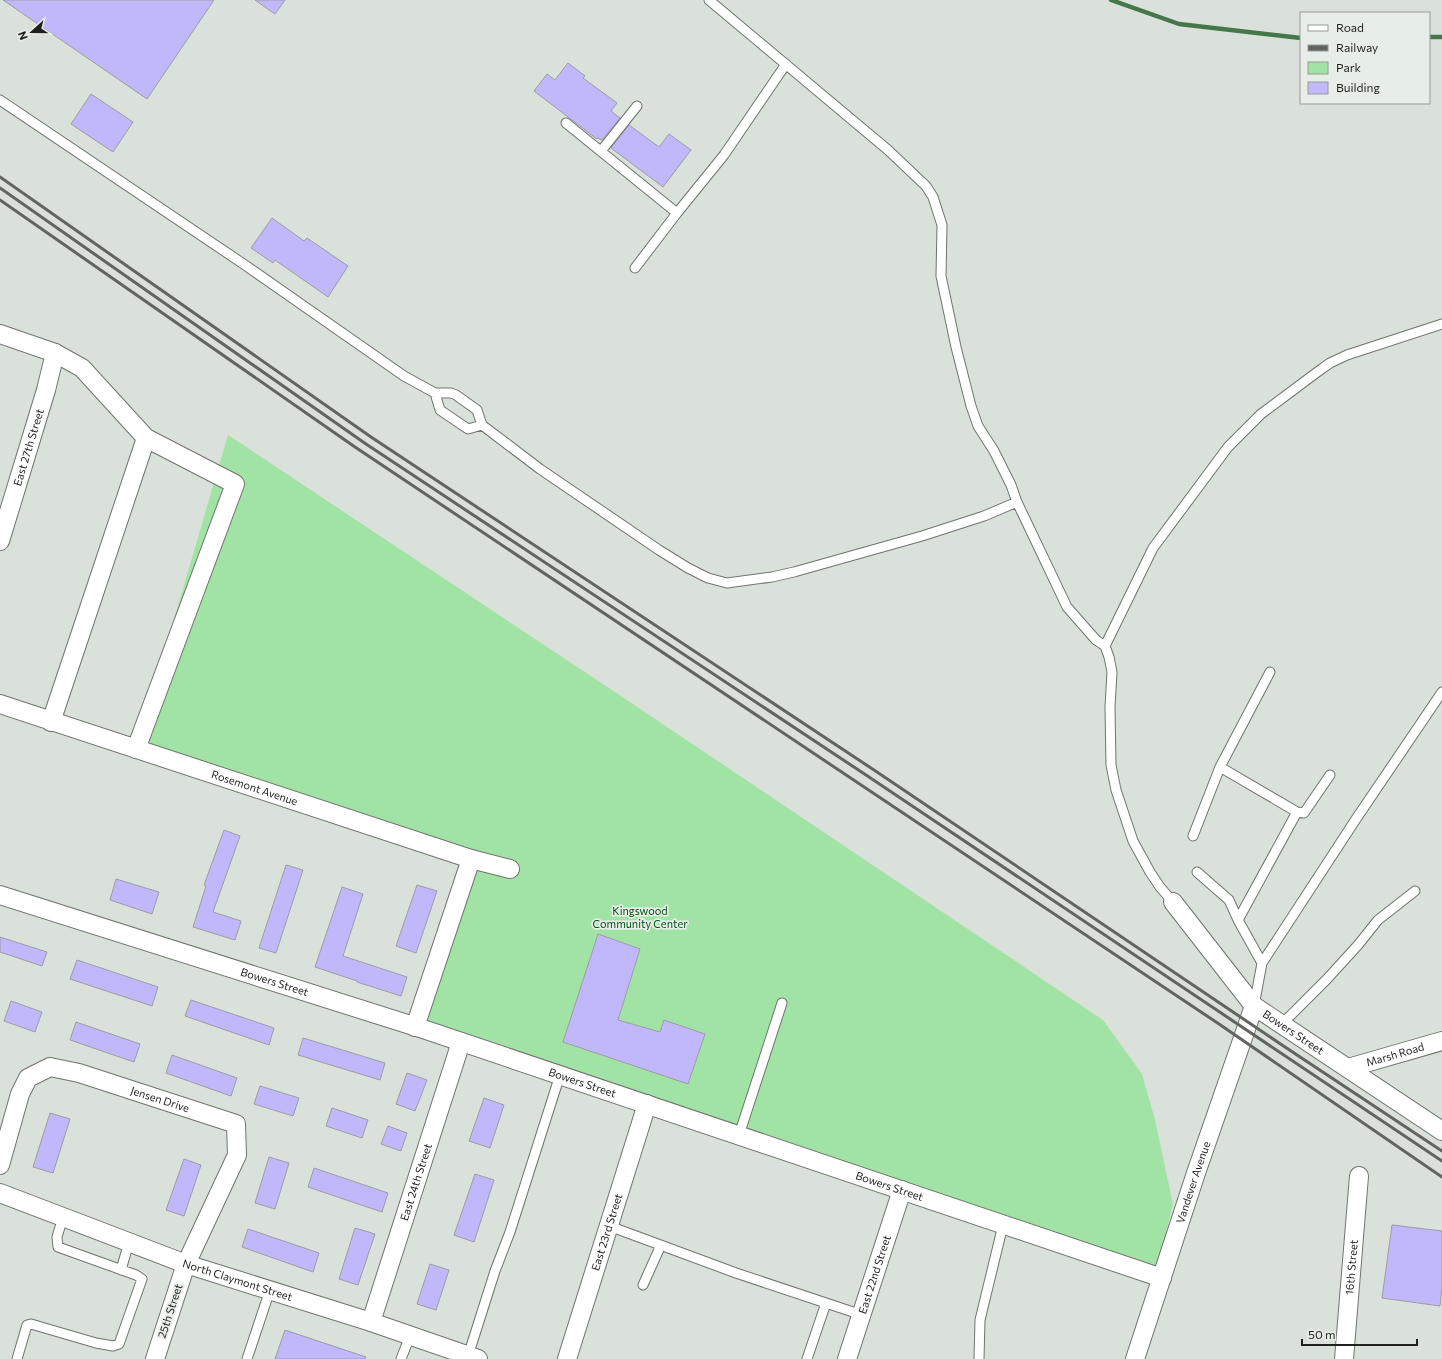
<svg xmlns="http://www.w3.org/2000/svg" width="1442" height="1359" viewBox="0 0 1442 1359" font-family="Commissioner,sans-serif">
	<style>
		.green { fill: #a1e3a4 }
		.lines { fill: none; stroke-linecap: round; stroke-linejoin: round }
		.stream { stroke: #46774a; stroke-width: 4.5 }
		.building { fill: #c1b8fb; stroke: #9d9ca4 }
		.service-casing { stroke: #6f746f; stroke-width: 11 }
		.minor-casing { stroke: #6f746f; stroke-width: 20 }
		.service { stroke: #fff; stroke-width: 9 }
		.minor { stroke: #fff; stroke-width: 18 }
		.rail { stroke: #616461; stroke-width: 3 }
		.labels { text-anchor: middle; stroke-width: 3.5; stroke-linejoin: round; paint-order: stroke }
		.street-label { font-size: 11px; fill: #1f211f; stroke: #e7ede7 }
		.park-label { font-size: 11px; fill: #005113; stroke: #e7ede7 }
	</style>
	<rect width="100%" height="100%" fill="#dae0da"/>
	<path class="green" d="M228 435 624 698 1103 1020 1142 1074 1155 1120 1173 1204 1157 1269 423 1029 475 860 136 749Z"/>
	<g class="lines">
		<path class="stream" d="M1111 0 1179 24 1301 38
			M1429 37H1442"/>
	</g>
	<path class="building" d="M3 0H214L147 99Z
		M255 0H285L275 14Z
		M568 63 585 76 583 78 617 103 611 111 620 118 602 140 598 138 597 139 534 91 547 74 555 80Z
		M91 94 133 122 113 152 71 124Z
		M629 125 659 147 669 134 691 150 663 187 611 148Z
		M272 218 304 241 307 238 348 266 328 297 275 260 273 263 251 248Z
		M224 830 240 836 213 912 241 921 235 940 193 927 206 886 204 885Z
		M286 865 303 870 276 953 259 948Z
		M116 879 159 892 152 914 110 900Z
		M417 885 437 891 416 953 396 946Z
		M342 887 363 894 343 956 407 977 401 996 357 982V981L315 967Z
		M598 934 640 949 618 1020 660 1032 664 1020 705 1034 688 1084 563 1042Z
		M0 937 47 952 42 966 0 952Z
		M77 960 158 987 152 1006 70 979Z
		M191 1000 274 1028 269 1045 185 1016Z
		M11 1001 42 1012 35 1032 4 1021Z
		M76 1022 140 1044 134 1062 70 1040Z
		M303 1038 385 1063 380 1080 298 1055Z
		M172 1055 237 1078 231 1096 166 1073Z
		M407 1073 427 1080 415 1111 396 1104Z
		M260 1086 299 1098 293 1116 254 1104Z
		M484 1098 504 1105 490 1148 469 1141Z
		M332 1108 368 1120 362 1138 326 1126Z
		M50 1113 70 1119 53 1173 33 1167Z
		M388 1126 407 1133 401 1151 381 1144Z
		M269 1157 289 1163 275 1209 255 1203Z
		M184 1159 201 1165 184 1216 166 1210Z
		M314 1168 388 1193 382 1212 308 1187Z
		M475 1174 494 1180 474 1242 454 1235Z
		M1392 1225 1442 1231V1287L1440 1306 1382 1298Z
		M355 1228 375 1234 358 1285 339 1279Z
		M248 1229 319 1253 313 1272 242 1247Z
		M430 1264 449 1270 436 1310 417 1304Z
		M285 1330 366 1357 365 1359H275Z"/>
	<g class="lines">
		<defs>
			<path id="service" d="M709 0 888 150 926 186 933 197 942 225 941 276 956 347 971 406 978 426 994 451 1011 485 1017 502 1067 607 1096 640 1105 646 1109 657 1112 672 1110 707 1111 765 1116 790 1133 841 1150 872 1160 887 1173 902
				M0 100 245 265 404 376 435 393H451L456 395 477 410 482 425 540 469 659 550 688 568 708 578 727 583 772 577 794 572 922 536 984 516 1017 502
				M566 123 677 213
				M601 151 637 106
				M635 268 677 213 724 155 786 64
				M435 393 440 410 468 429 482 425
				M1105 646 1153 548 1228 447 1261 414 1316 373 1330 363 1347 355 1442 324
				M1270 672 1220 767 1297 812
				M1193 836 1220 767
				M1197 872 1229 900 1238 920
				M1262 963 1238 920 1297 812 1304 813 1330 775
				M1254 1006 1262 963 1356 819 1442 692
				M1282 1024 1327 979 1358 945 1378 920 1415 891
				M739 1135 782 1003
				M609 1226 736 1273 862 1315
				M121 1270 129 1242
				M643 1285 661 1245
				M468 1356 495 1271 510 1232 560 1075
				M17 1359 27 1325 31 1324 96 1343 113 1346 119 1344 142 1279 136 1275 58 1247 57 1237 63 1217
				M247 1359 270 1290
				M401 1359 410 1336
				M807 1359 826 1303
				M979 1359 980 1320 1003 1225"/>
			<g id="minor">
				<path d="M0 334 55 353 82 368 146 438 235 484 136 749"/>
				<path id="s1" d="M0 541 46 390 55 353"/>
				<path id="s2" d="M0 704 471 859 510 869"/>
				<path d="M51 722 146 438"/>
				<path id="s3" d="M0 895 423 1029 1162 1278"/>
				<path id="s4" d="M1173 902 1254 1006 1442 1131"/>
				<path d="M415 1027 471 859"/>
				<path id="s5" d="M1348 1068 1442 1041"/>
				<path id="s6" d="M0 1165 20 1094 28 1078 50 1067 79 1073 236 1124 237 1155 186 1264 155 1359"/>
				<path id="s7" d="M0 1193 186 1264 371 1322 478 1359"/>
				<path id="s8" d="M371 1322 461 1042"/>
				<path id="s9" d="M567 1359 647 1104"/>
				<path id="s10" d="M847 1359 902 1190"/>
				<path id="s11" d="M1135 1359 1196 1173 1254 1006"/>
				<path id="s12" d="M1344 1359 1359 1176"/>
			</g>
		</defs>
		<use href="#service" class="service-casing"/>
		<use href="#minor" class="minor-casing"/>
		<use href="#service" class="service"/>
		<use href="#minor" class="minor"/>
		<path class="rail" d="M0 177 371 437 874 770 1282 1045 1442 1151
			M0 188 366 444 869 777 1442 1161
			M0 200 355 447 1219 1024 1442 1177"/>
	</g>
	<g class="labels">
		<g class="street-label">
			<text dy="4" stroke="none"><textPath href="#s1" startOffset="98">East 27th Street</textPath></text>
			<text dy="4" stroke="none"><textPath href="#s2" startOffset="268">Rosemont Avenue</textPath></text>
			<text dy="4" stroke="none"><textPath href="#s3" startOffset="288">Bowers Street</textPath></text>
			<text dy="4" stroke="none"><textPath href="#s4" startOffset="179">Bowers Street</textPath></text>
			<text dy="4" stroke="none"><textPath href="#s5" startOffset="49">Marsh Road</textPath></text>
			<text dy="4" stroke="none"><textPath href="#s3" startOffset="612">Bowers Street</textPath></text>
			<text dy="4" stroke="none"><textPath href="#s6" startOffset="231">Jensen Drive</textPath></text>
			<text dy="4" stroke="none"><textPath href="#s8" startOffset="147">East 24th Street</textPath></text>
			<text dy="4" stroke="none"><textPath href="#s11" startOffset="186">Vandever Avenue</textPath></text>
			<text dy="4" stroke="none"><textPath href="#s3" startOffset="936">Bowers Street</textPath></text>
			<text dy="4" stroke="none"><textPath href="#s9" startOffset="133">East 23rd Street</textPath></text>
			<text dy="4" stroke="none"><textPath href="#s12" startOffset="92">16th Street</textPath></text>
			<text dy="4" stroke="none"><textPath href="#s10" startOffset="89">East 22nd Street</textPath></text>
			<text dy="4" stroke="none"><textPath href="#s7" startOffset="253">North Claymont Street</textPath></text>
			<text transform="translate(170 1311) rotate(-72)" y="4">25th Street</text>
		</g>
		<g class="park-label">
			<text x="640" y="915">Kingswood<tspan x="640" dy="13">Community Center</tspan></text>
		</g>
	</g>
	<rect x="1300" y="12" width="130" height="92" fill="#e7ede7" stroke="#979b97"/>
	<rect x="1308" y="25" width="20" height="6" fill="#ffffff" stroke="#979b97"/>
	<text x="1336" y="32" font-size="12" fill="#1f211f">Road</text>
	<rect x="1308" y="45" width="20" height="6" fill="#616461" stroke="#979b97"/>
	<text x="1336" y="52" font-size="12" fill="#1f211f">Railway</text>
	<rect x="1308" y="62" width="20" height="12" fill="#a1e3a4" stroke="#979b97"/>
	<text x="1336" y="72" font-size="12" fill="#1f211f">Park</text>
	<rect x="1308" y="82" width="20" height="12" fill="#c1b8fb" stroke="#979b97"/>
	<text x="1336" y="92" font-size="12" fill="#1f211f">Building</text>
	<g transform="translate(32 32) rotate(249)" stroke="#e7ede7" stroke-width="3" paint-order="stroke">
	<path d="M0-3L7 15L0 10L-7 15Z" fill="#1f211f"/>
	<text y="-6" font-size="11" font-weight="bold" text-anchor="middle" fill="#1f211f">N</text>
	</g>
	<path d="M1302 1339v6h115v-6" fill="none" stroke="#1f211f" stroke-width="2"/>
	<text x="1308" y="1339" font-size="12" fill="#1f211f" stroke="#e7ede7" stroke-width="3" paint-order="stroke">50 m</text>
</svg>
